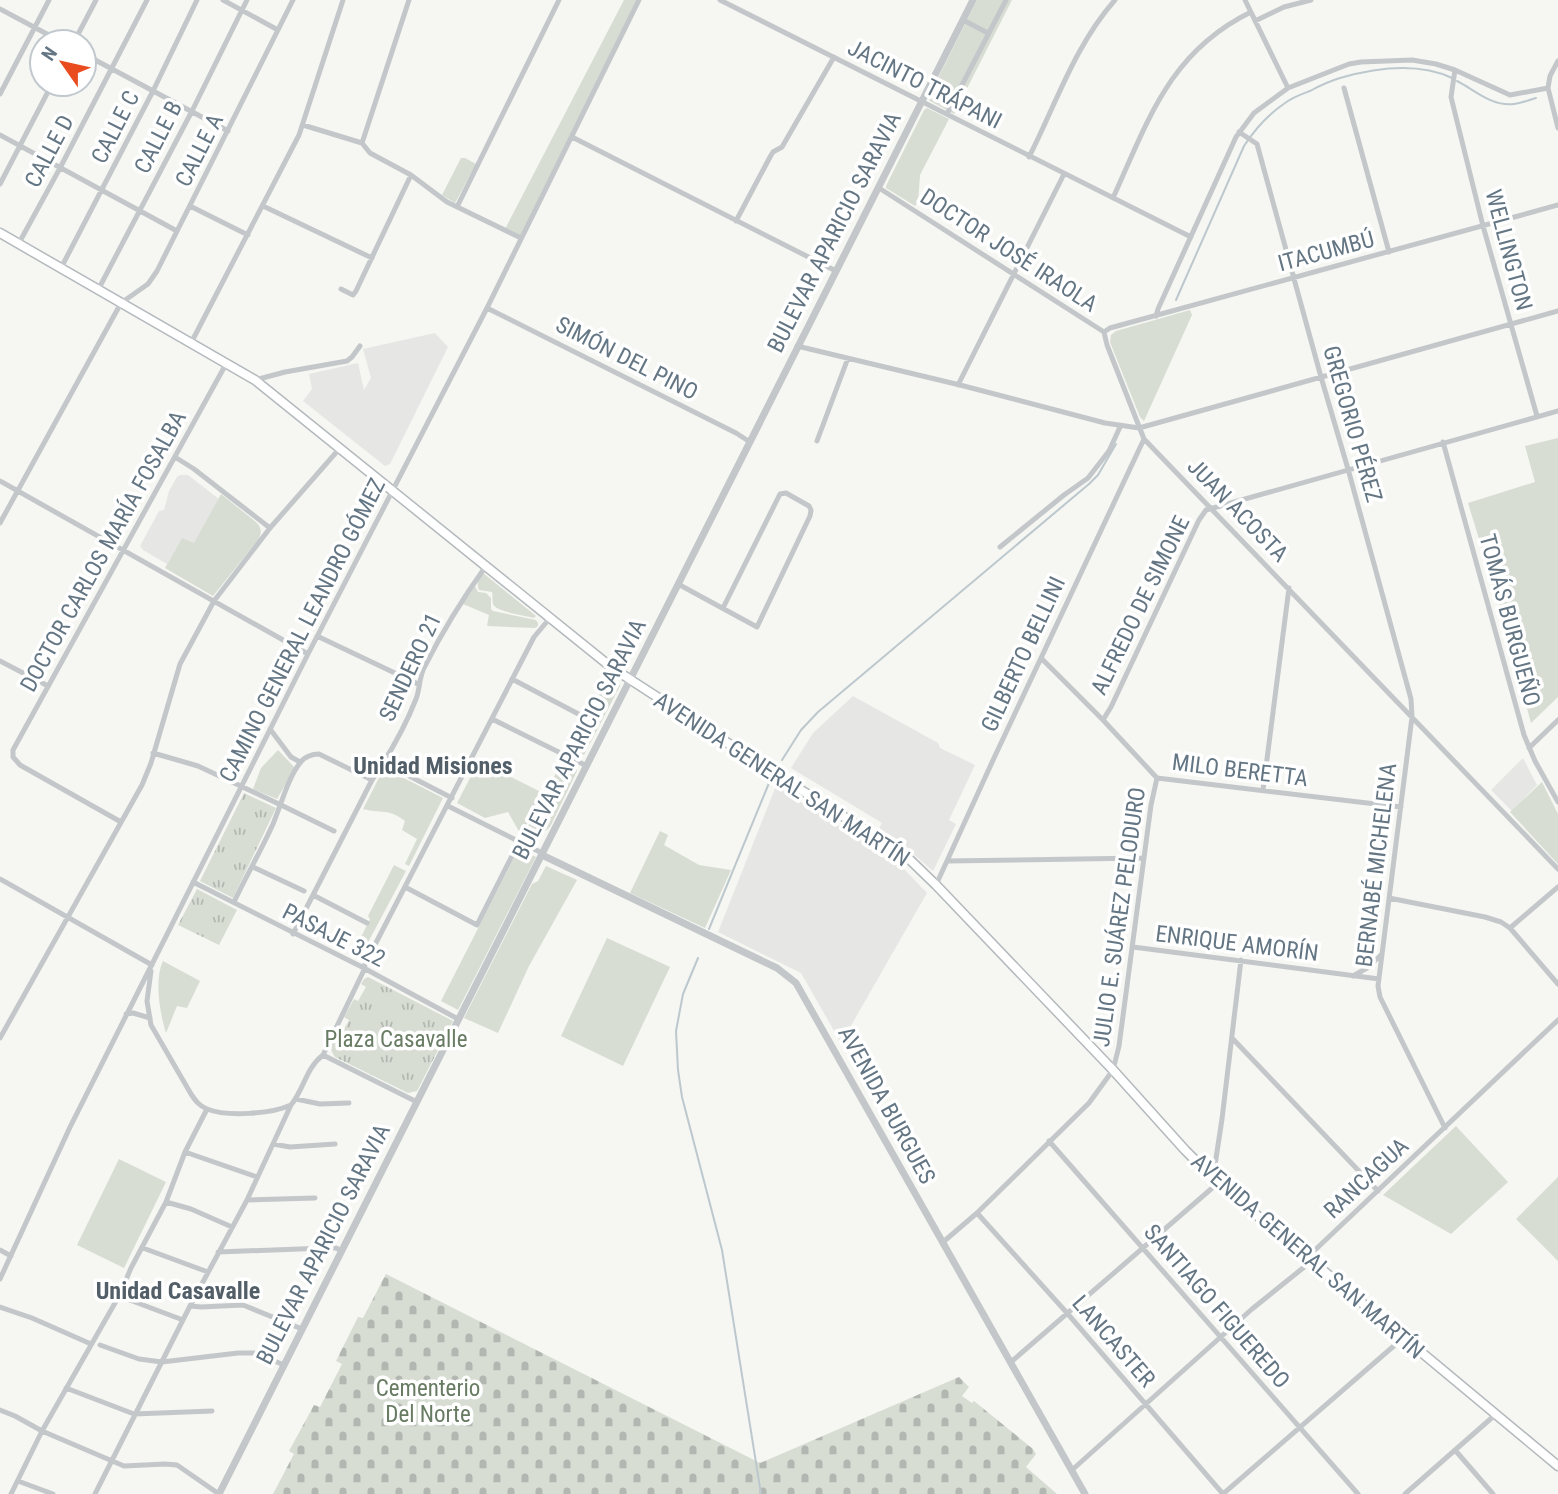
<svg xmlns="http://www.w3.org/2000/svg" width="1558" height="1494" viewBox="0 0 1558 1494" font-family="'Roboto Condensed',sans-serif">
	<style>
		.built { fill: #e6e7e5 }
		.green { fill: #d7ddd3 }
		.cemetery { fill: url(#cemetery-stones) }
		.park { fill: url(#park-tufts) }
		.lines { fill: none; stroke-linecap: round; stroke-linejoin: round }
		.stream { stroke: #bcc8cd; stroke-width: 2 }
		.secondary-casing { stroke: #b3b9bd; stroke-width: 11 }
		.minor { stroke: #c3c7ca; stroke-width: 5 }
		.tertiary { stroke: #c3c7ca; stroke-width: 7 }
		.secondary { stroke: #fff; stroke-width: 8 }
		.labels { text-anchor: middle; stroke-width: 7; stroke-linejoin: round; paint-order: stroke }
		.street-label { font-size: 23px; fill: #647684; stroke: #fff }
		.park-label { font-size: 23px; fill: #687b63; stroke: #fff }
		.neighbourhood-label { font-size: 24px; font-weight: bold; fill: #525f69; stroke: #fff }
	</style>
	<defs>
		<pattern id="cemetery-stones" width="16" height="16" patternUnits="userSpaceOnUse" patternTransform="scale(1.75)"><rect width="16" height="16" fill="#d7ddd3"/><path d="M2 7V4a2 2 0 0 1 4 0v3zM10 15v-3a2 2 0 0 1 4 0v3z" fill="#b2b8b1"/></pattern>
		<pattern id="park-tufts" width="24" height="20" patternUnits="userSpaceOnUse" patternTransform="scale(1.75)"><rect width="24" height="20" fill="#d7ddd3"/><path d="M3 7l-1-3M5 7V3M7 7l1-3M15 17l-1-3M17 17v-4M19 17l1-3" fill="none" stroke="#b2b8b1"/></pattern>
	</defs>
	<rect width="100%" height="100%" fill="#f6f6f2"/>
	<path class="built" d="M435 333 448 347 390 464 385 466 303 401 312 389 309 374 358 363 364 390 371 378 363 349Z
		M180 475H188L219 499 194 544 182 538 167 564 143 550 140 546 159 511 164 510 169 491 177 477Z
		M853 696 938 743 940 748 975 765 949 820 956 824 933 871 911 852 878 830 882 823 791 768 813 733Z
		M1523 758 1537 785 1512 811 1491 790Z
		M776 786 900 865 927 893 841 1043 801 973 718 932Z"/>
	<path class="green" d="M624 0H639L521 238 504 231Z
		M977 0H1012L954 114 930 101 929 96Z
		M927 108 949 119 920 175 918 202 915 206 886 188V186L924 110Z
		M461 158H465L476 164 455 203 442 195Z
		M1190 310 1192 315 1144 421 1140 417 1110 342 1111 335 1116 331Z
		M1558 438V697L1531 723 1498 601 1468 503 1535 482 1525 446Z
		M221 494 256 522C262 528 262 533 258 540L213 596 165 568 182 538 194 543Z
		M483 573 536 616 534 618C524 615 496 612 493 604 492 600 493 596 492 592L479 590C476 582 479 579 483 573Z
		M475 586 478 592 486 593 491 598V609L493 611 536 620 538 623V626L535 628 487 626 489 615 463 604Z
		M608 677 619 683 620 686 584 755 573 749Z
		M278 750 295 768 277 799 253 789 261 768Z
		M563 760 575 766 577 771 550 827C542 834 535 839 523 836Z
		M479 761 543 793 521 835 508 812 485 818 457 803Z
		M384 768 443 798 409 866 405 864 417 839 402 830 405 821C388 808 382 814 363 809Z
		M1542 782 1558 814V864L1510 812Z
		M660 831 668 835 664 845 699 865 731 870 705 928 630 893Z
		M519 848 536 857 458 1010 441 1001Z
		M394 865 406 871 364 950 359 948 360 939 370 919 368 916Z
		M546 866 577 880 529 966 498 1033 464 1018 532 884 538 881Z
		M607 938 670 967 623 1066 561 1036Z
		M163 961 200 981 187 1008 177 1006 166 1033C160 1014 154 980 163 961Z
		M1456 1126 1508 1182 1451 1234 1383 1195Z
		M119 1159 166 1182 124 1268 77 1245Z
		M1558 1177V1261L1516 1219Z"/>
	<path class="cemetery" d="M386 1274 760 1463 959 1377 969 1387 962 1396 972 1403 974 1401 1033 1449 1036 1454 1026 1467 1057 1494H273L294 1454 289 1451 314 1405 320 1407 342 1364 336 1361 358 1317 363 1318Z"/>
	<path class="park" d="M244 793 276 808 233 898 200 881Z
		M197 889 237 910 219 945 178 925Z
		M368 977 453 1021 417 1091 408 1093 335 1057C331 1051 330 1048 332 1042L337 1043 349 1020 344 1017 354 999 358 1001 366 987 361 984 364 979Z"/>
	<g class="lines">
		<path class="stream" d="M1457 81C1475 90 1492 107 1514 104 1522 103 1529 100 1536 98
			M1176 300 1244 146C1255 129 1269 114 1285 103 1293 97 1302 94 1310 91 1319 86 1330 81 1340 78 1375 68 1418 62 1452 78
			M782 760 801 730 818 712 1089 484 1098 475 1116 444
			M709 929 769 783
			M698 958 683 994 676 1031 678 1070 682 1097 722 1250 761 1494"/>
		<defs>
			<path id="secondary" d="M0 233 255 380 611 667 777 775 905 855 936 885 1113 1070 1185 1150 1218 1183 1558 1466"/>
		</defs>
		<use href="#secondary" class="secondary-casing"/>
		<path class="minor" d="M223 0 278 30
			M720 0 1191 237
			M1245 0 1288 88
			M0 9 62 42
			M963 20 988 33
			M1255 21 1284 7 1311 0
			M74 42 96 0
			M84 54 228 131
			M1558 61 1550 76 1548 88 1558 128
			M1455 70 1451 97 1483 226 1537 416
			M1344 88 1389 252
			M0 94 49 0
			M947 114 1006 0
			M303 125 362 143 370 153 411 175 447 202 521 238
			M1239 132 1257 144 1321 377 1348 469 1411 699 1412 717 1378 986 1380 997 1445 1128
			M0 135 177 231
			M572 137 836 271
			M362 143 409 0
			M1029 157C1056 104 1075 45 1115 0
			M0 184 52 84
			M879 188 1104 332 1107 345 1144 439 1558 869
			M1113 198C1148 121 1169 52 1251 12
			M190 206 248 235
			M263 206 372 258
			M457 207 559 0
			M736 221 770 157 773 152 782 147 834 57
			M19 243 60 168 147 0
			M61 268 153 91 197 0
			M341 289 353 295 356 291 411 175
			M98 290 192 111 247 0
			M487 308 736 433 750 442
			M1156 316 1158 309 1236 137 1254 113 1288 88 1349 64 1361 62 1412 60 1436 64 1455 70 1510 95 1548 88
			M1104 332 1110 328 1558 205
			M191 343 299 135 343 0
			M797 346 960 385 1105 423 1139 428 1558 311
			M255 380 285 372 347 361 352 357 360 346
			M958 385 1064 174
			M817 441 848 358
			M1443 442 1524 735 1535 761 1558 802
			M175 457 194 469 270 528
			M0 481 308 654
			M0 523 121 303 148 284 157 271 293 0
			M1000 547 1064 495 1088 478 1109 451 1120 427
			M678 584 757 627 810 516 811 510 809 506 786 493 780 494 723 608
			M317 636 418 684
			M1041 658 1103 720 1157 778 1401 807
			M0 661 48 686
			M512 679 586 718 566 756
			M492 719 587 766
			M1103 720 1111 707 1199 520 1206 510 1558 411
			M270 729 291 757 300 762
			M1529 748 1558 720
			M153 753 198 766 281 805 334 831
			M384 763 452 798
			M1263 790 1289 588
			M448 806 540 852 542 855
			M121 822 20 765 13 757V750L226 364
			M947 861 1144 858
			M253 867 304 891
			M0 879 152 965
			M193 882 360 966 458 1019
			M936 885 994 758 1144 439
			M405 887 477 925 519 842
			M313 895 367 923
			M1389 898 1485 917 1501 922 1510 928 1558 984
			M234 902C246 876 261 851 273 824 281 805 288 778 300 763 304 757 312 754 319 754L372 780
			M1510 928 1558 887
			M293 934 372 780C389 755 405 727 416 699 420 689 419 678 424 668 442 632 463 598 486 566
			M1133 947 1379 979
			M151 971 147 1001 151 1025 191 1094C195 1100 199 1106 207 1109 227 1117 271 1114 291 1105
			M1353 976 1367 968 1381 955
			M126 1014 133 1013 150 1018
			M0 1038 142 785 151 763 180 664 214 601 270 528 340 448
			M1232 1038 1378 1191
			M323 1055 417 1102
			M296 1099 320 1104 349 1103
			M1049 1141 1358 1494
			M273 1144 290 1147 335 1144
			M185 1152 257 1177
			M1213 1178 1222 1119 1241 960
			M247 1200 315 1198
			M166 1202 191 1209 232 1227
			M977 1213 1067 1313 1223 1494
			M942 1243 977 1213 1089 1103 1113 1070 1119 1046 1151 805 1157 778
			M143 1248 208 1272
			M0 1250 11 1256
			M218 1252 325 1248H336L342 1251
			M0 1279 71 1125 135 998 308 654 487 308 639 0
			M119 1296 183 1320
			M190 1306 201 1307 243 1305 302 1329
			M0 1307 32 1318 91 1344
			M100 1345 139 1359 162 1362 238 1353H255L284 1365
			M1011 1362 1218 1183
			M66 1388 134 1414 212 1411
			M0 1410 15 1416 42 1431 124 1466 165 1464 177 1465 219 1494
			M1455 1450 1493 1494
			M1072 1470 1252 1309 1303 1268 1315 1250 1558 1020
			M18 1481 53 1494
			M11 1494 42 1431 119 1296 131 1268 166 1202 185 1152 207 1109
			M95 1494 190 1306 247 1200 291 1105C304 1089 306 1068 323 1055L364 970 365 964 534 637 550 618
			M1223 1494 1403 1338
			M1405 1494 1495 1415"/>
		<path class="tertiary" d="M542 855 777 968 796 983 1085 1494
			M219 1494 973 0"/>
		<use href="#secondary" class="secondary"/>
	</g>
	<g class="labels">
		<g class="street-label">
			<text transform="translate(925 84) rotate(27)" y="8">JACINTO TRÁPANI</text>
			<text transform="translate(115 127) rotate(-63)" y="8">CALLE C</text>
			<text transform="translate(158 137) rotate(-63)" y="8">CALLE B</text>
			<text transform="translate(199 150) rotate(-63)" y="8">CALLE A</text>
			<text transform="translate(49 151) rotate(-62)" y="8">CALLE D</text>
			<text transform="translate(834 232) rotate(-63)" y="8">BULEVAR APARICIO SARAVIA</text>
			<text transform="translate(1009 250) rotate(33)" y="8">DOCTOR JOSÉ IRAOLA</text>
			<text transform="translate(1509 250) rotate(75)" y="8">WELLINGTON</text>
			<text transform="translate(1326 251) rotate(-15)" y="8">ITACUMBÚ</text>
			<text transform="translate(627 358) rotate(27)" y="8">SIMÓN DEL PINO</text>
			<text transform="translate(1353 424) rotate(74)" y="8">GREGORIO PÉREZ</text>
			<text transform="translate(1238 510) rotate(46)" y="8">JUAN ACOSTA</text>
			<text transform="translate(103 551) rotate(-61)" y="8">DOCTOR CARLOS MARÍA FOSALBA</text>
			<text transform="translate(1140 605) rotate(-64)" y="8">ALFREDO DE SIMONE</text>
			<text transform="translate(1510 620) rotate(75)" y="8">TOMÁS BURGUEÑO</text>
			<text transform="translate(302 630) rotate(-63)" y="8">CAMINO GENERAL LEANDRO GÓMEZ</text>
			<text transform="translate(1023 654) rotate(-65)" y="8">GILBERTO BELLINI</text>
			<text transform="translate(410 667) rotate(-65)" y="8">SENDERO 21</text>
			<text transform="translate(579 739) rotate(-63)" y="8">BULEVAR APARICIO SARAVIA</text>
			<text transform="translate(1240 770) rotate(7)" y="8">MILO BERETTA</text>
			<text transform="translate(782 779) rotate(33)" y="8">AVENIDA GENERAL SAN MARTÍN</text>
			<text transform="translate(1376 865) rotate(-83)" y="8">BERNABÉ MICHELENA</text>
			<text transform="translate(1119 917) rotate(-82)" y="8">JULIO E. SUÁREZ PELODURO</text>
			<text transform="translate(334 935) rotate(27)" y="8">PASAJE 322</text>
			<text transform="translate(1237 943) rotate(7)" y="8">ENRIQUE AMORÍN</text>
			<text transform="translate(887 1105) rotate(61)" y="8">AVENIDA BURGUES</text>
			<text transform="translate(1366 1178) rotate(-43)" y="8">RANCAGUA</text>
			<text transform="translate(323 1244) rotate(-63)" y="8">BULEVAR APARICIO SARAVIA</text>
			<text transform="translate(1308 1256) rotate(41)" y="8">AVENIDA GENERAL SAN MARTÍN</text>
			<text transform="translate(1217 1306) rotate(49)" y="8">SANTIAGO FIGUEREDO</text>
			<text transform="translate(1114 1341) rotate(49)" y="8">LANCASTER</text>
		</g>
		<g class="park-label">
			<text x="396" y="1047">Plaza Casavalle</text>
			<text x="428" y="1396">Cementerio<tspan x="428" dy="26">Del Norte</tspan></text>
		</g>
		<g class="neighbourhood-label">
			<text x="433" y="774">Unidad Misiones</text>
			<text x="178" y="1299">Unidad Casavalle</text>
		</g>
	</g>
	<g transform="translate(63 63) rotate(304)"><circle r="33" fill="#ffffff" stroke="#c1c8ce" stroke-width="2"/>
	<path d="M0-5L12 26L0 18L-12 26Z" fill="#e84c1f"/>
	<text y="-10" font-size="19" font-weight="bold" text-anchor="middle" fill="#647684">N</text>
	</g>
</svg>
